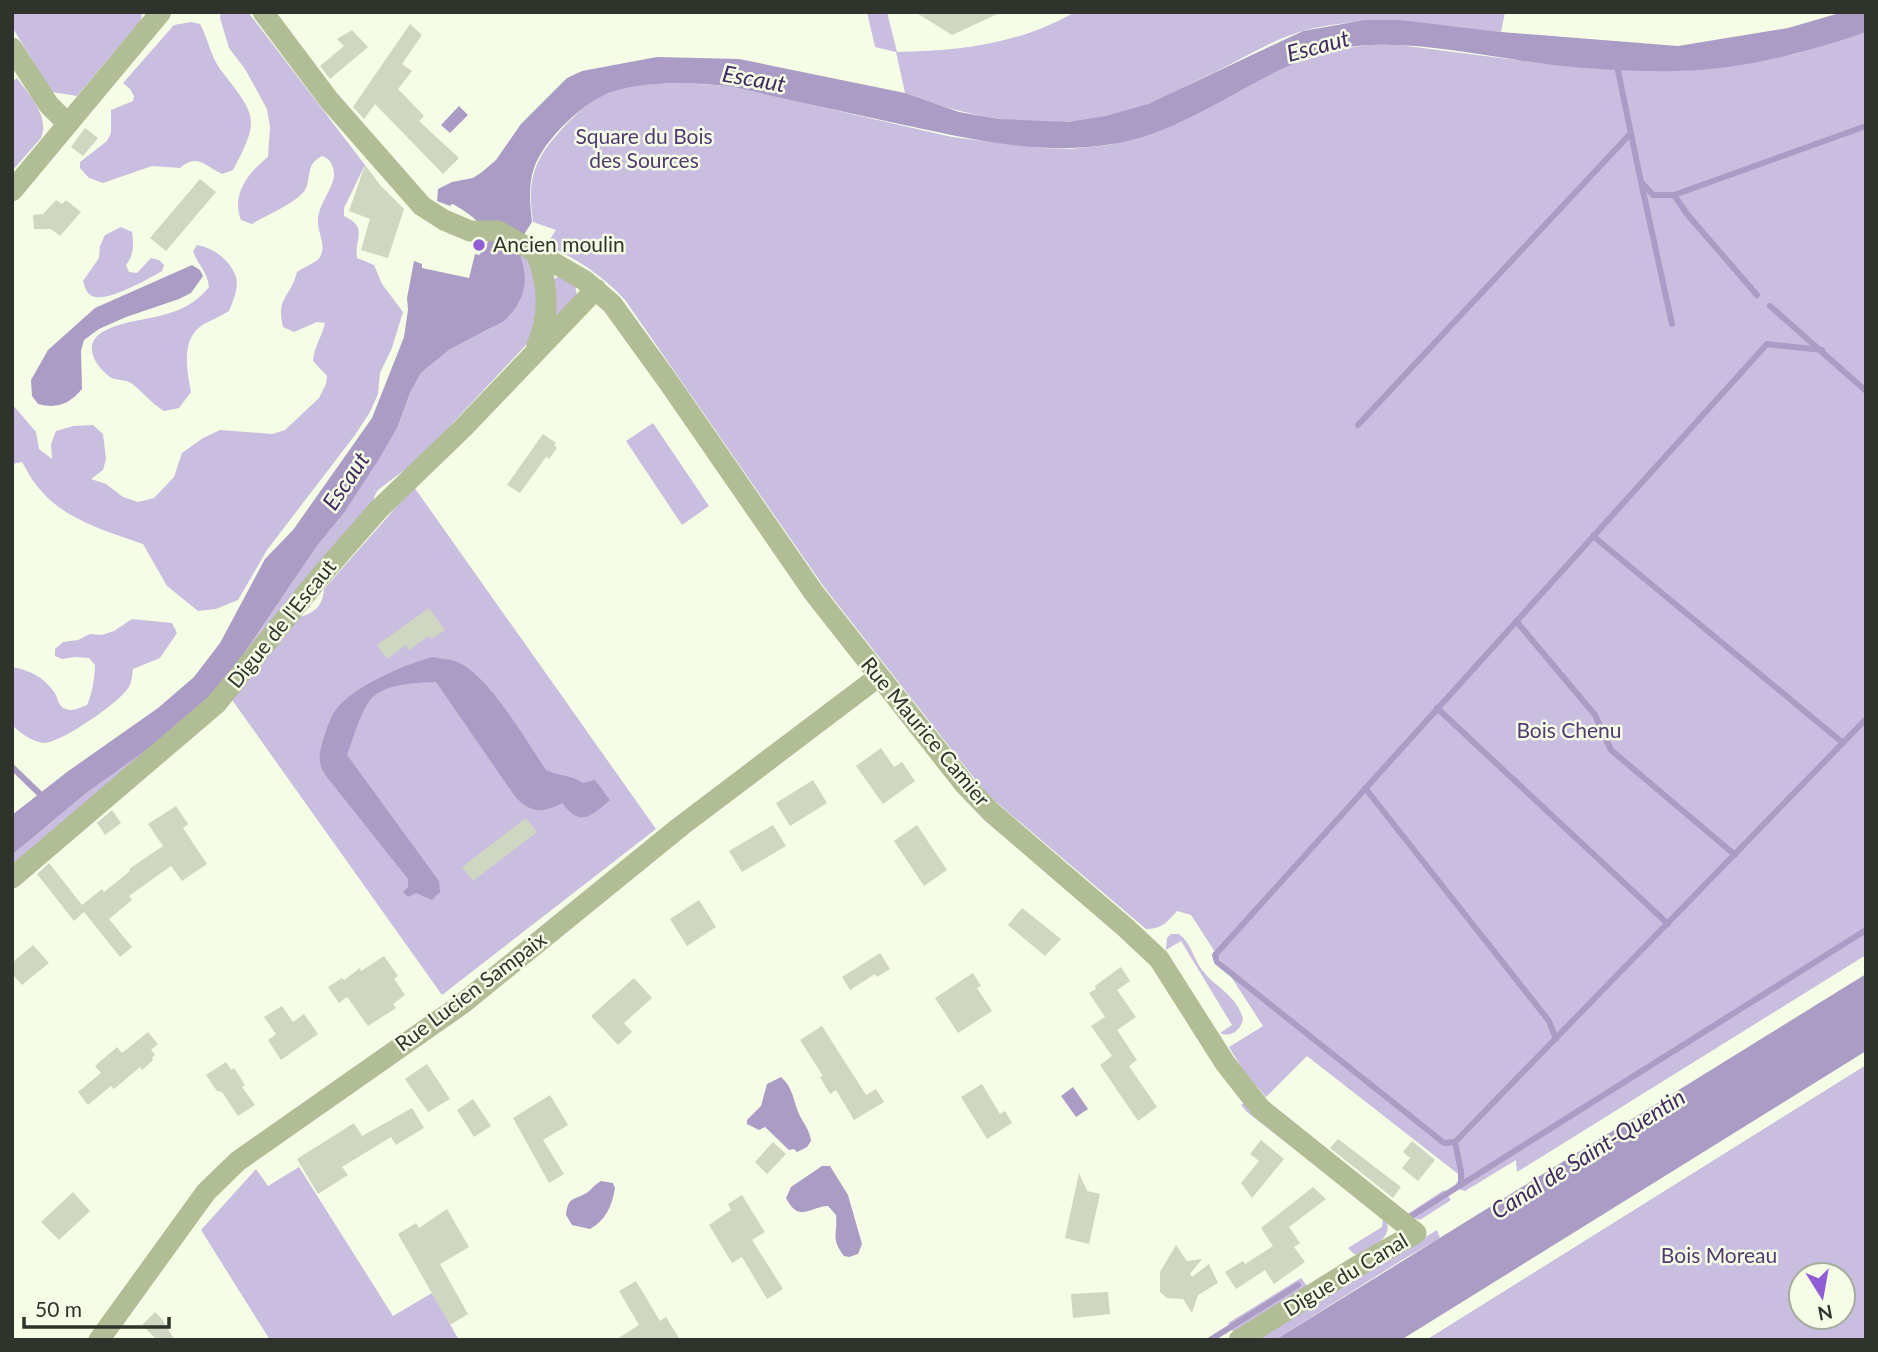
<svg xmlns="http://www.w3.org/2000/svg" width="1878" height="1352" viewBox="0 0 1878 1352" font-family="Lato,sans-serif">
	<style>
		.green { fill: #cabee0; fill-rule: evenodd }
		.water { fill: #ab9cc6 }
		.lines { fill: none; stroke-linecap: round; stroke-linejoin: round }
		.stream { stroke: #ab9cc6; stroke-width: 6 }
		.building { fill: #cfd6c1 }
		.minor { stroke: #b0bd95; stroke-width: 21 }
		.poi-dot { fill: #925ed6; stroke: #f5fde7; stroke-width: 2.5 }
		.labels { text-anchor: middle; stroke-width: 5; stroke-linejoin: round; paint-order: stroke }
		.park-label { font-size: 21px; fill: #513a72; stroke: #f5fde7 }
		.poi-label { font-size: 21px; fill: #30332b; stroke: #f5fde7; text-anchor: start }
		.street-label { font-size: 21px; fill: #30332b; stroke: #f5fde7 }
		.water-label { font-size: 23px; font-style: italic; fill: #422b61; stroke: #f5fde7 }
	</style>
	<rect width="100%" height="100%" fill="#f5fde7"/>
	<path class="green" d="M12 12H142L141 20 77 96 52 92 12 27Z
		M221 12H248L365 165 344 208V216C369 228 354 238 357 258L374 265 382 284 403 312 392 348 380 373 378 394 370 412 355 435 267 550 238 600 216 609 198 611 167 586 143 544C106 531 62 519 37 486 31 479 27 470 22 462L12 464V404L36 432 39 449 52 459 51 444 56 431 73 426 93 425 103 434 106 459 103 470 91 479 106 484 123 497 138 502 154 498 174 477 182 453 203 438 220 430 272 434 285 430 319 398 326 384 327 376 313 361C314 346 322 337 325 323L317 322 294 332 283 327C276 296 290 299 297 272 303 267 316 263 320 257 327 244 317 233 318 219 319 203 335 186 334 173 333 164 330 159 322 156 305 165 312 176 305 190 297 203 266 215 252 224L241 220C231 194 248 173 268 157L270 127 267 109 245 69 229 48 220 18Z
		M867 12H887L897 52C960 51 1019 44 1075 12H1505L1501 32C1430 25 1377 13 1306 30 1275 38 1244 58 1215 72 1192 82 1170 95 1148 104 1070 136 980 123 905 93L896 52 875 47Z
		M191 22 200 24C208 38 210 55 220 69 256 116 261 117 233 170L222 174C204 165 197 153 180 168L152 166 103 183 89 178 80 168V162L107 141 111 133V110L133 101 134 96 130 89 123 83 174 25Z
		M1866 32V955L1517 1172 1516 1160 1465 1191 1459 1189 1456 1183 1462 1177 1307 1056 1266 1097 1243 1070 1229 1047 1263 1026 1191 915 1177 911C1167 922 1162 929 1146 929L988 795 962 763 824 587 625 300C603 276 576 258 546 245L556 230 533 222C527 180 533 161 561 130 572 118 584 106 598 98 636 78 687 83 729 86L952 137 1041 148 1070 149 1110 145 1158 131 1290 65 1340 49 1369 45H1399L1556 65 1677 71 1795 54Z
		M17 78C29 95 50 116 41 138L12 171V82Z
		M121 227 132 232C134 246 134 254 126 265L129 272 137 273 151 258 159 260 164 265 162 271C148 279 107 303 92 296 86 293 85 287 83 281L99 258 100 246 105 235Z
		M197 245C214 248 230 260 236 277 239 288 233 301 229 311 221 316 212 320 204 324 180 338 187 370 191 392L179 408 164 411C151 403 143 392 131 383 125 379 116 381 110 377 102 371 93 361 92 351 89 323 145 321 163 315 182 310 197 302 209 287 207 270 198 266 193 251Z
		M519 250 527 256 538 284 535 328 527 344 419 459 378 490 374 497V506L228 685 12 871V855L85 794 148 749 243 655 317 546 344 513 398 426 410 393 421 373 449 350 493 327Z
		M559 276 575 284 577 297 556 321 553 280Z
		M653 423 709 506 682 525 626 441Z
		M414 487 656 829 442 995 230 697 298 617C314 614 323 606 324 589Z
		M132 619 172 623 177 633 160 658 133 669C132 674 132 681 130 685 124 700 62 742 45 743 34 743 20 733 12 725V667C29 670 44 677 54 692 58 697 58 707 66 709 73 712 81 707 87 705 92 695 95 676 95 665L89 658 75 657 62 659 55 656V649L63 642 78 640 90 634 102 635 114 631Z
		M1171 934H1179C1190 942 1193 956 1200 967 1213 987 1237 994 1243 1019 1241 1030 1231 1038 1220 1033L1232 1025 1181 941 1166 950 1167 938Z
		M1866 1065V1340H1426ZM1801 1275H1843V1317H1801Z
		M1245 1102 1288 1141 1381 1213C1399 1232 1377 1246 1360 1255L1354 1254 1348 1248 1382 1227 1383 1218 1247 1112 1241 1105Z
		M299 1167 393 1316 432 1293 459 1340H270L201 1230 256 1169 268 1186Z
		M1444 1190 1451 1200 1420 1220 1406 1215Z
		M1437 1230 1440 1238 1402 1260 1275 1340H1254Z
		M1301 1278 1308 1287 1234 1333 1228 1323Z"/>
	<path class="water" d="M1843 12H1866V32C1806 53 1740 70 1676 71 1638 72 1591 69 1553 65 1493 58 1432 43 1372 45 1285 48 1220 114 1139 138 1058 161 975 140 895 123 840 111 784 99 729 86 693 83 651 80 615 91 586 99 544 139 534 168 528 185 530 204 532 222 527 230 521 237 520 248 519 255 523 263 524 270 528 290 518 308 504 321L449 350 421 373 410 393 398 426 379 459 344 513 317 546 243 655 216 691 148 749 85 794 12 855V815L67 772 158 708 194 677 220 643 265 559 293 530 372 418 404 337 408 310 407 298 414 261 422 264V268L469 278 475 254 480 255 482 243H488C487 238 486 230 482 226 479 221 457 205 452 204L450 206 437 201 438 189 452 182 473 178 482 172 496 160 521 124 567 78 582 71 657 57 739 59 905 93 959 112 999 119 1068 122 1106 116 1148 104 1303 31 1365 20H1400L1501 32 1678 46 1788 28Z
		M459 106 468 115 450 133 441 125Z
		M192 265 200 270 203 276 191 293 179 299 126 317 99 329 84 340 81 351 82 389C69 404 58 409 38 404L32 396 31 380 48 350 95 308Z
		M433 657C440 659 448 659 455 661 488 673 526 741 546 770 559 776 572 775 583 783L595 780 610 800C591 816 581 828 562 803 542 814 529 813 514 795L436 682C416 683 380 683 368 703 359 718 353 738 347 755L439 881 440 892 432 900 416 893 408 897 403 892 408 887V879L326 776C317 763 319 754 323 740 326 731 329 721 333 714 348 688 405 664 433 657Z
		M1866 974V1051L1401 1340H1275Z
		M781 1077C793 1087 793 1100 799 1114 803 1123 810 1130 811 1141L807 1147 797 1152 794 1149 789 1150 765 1127 759 1130 747 1124V1120L761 1106 767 1084Z
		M1073 1087 1088 1109 1076 1117 1061 1096Z
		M822 1166H830L848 1195 862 1244 858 1254 849 1257 844 1256C830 1238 838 1234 836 1215L828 1206C811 1206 799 1224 786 1198L791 1187Z
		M601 1181 613 1183 615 1188C612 1206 606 1220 590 1229L572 1225 566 1215C568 1195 575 1201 588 1192 593 1188 595 1184 601 1181Z"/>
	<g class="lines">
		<path class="stream" d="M1616 61 1641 182 1653 195H1674L1687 214 1757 295
			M1641 182 1672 324
			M1674 195 1866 126
			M1770 306 1866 391
			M1358 425 1631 133
			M1593 536 1843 743
			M1516 621 1595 715 1611 750 1735 855
			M1437 708 1668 924
			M12 767 43 797
			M1365 788 1549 1021 1556 1039
			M1455 1142 1444 1143 1217 962 1215 955 1767 344 1822 350
			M1461 1184V1171L1455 1142 1866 719
			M1413 1215 1866 930
			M1210 1340 1298 1285"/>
	</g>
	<path class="building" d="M915 12H1002L952 35Z
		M410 24 422 35 402 64 412 71 398 89 424 116 419 121 459 158 443 174 375 104 364 119 353 107Z
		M352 30 368 47 330 79 320 66 344 46 337 39Z
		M85 128 98 138 83 156 71 147Z
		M365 165 381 186 404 209 388 258 361 250 370 219 349 211Z
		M200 179 216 192 166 251 150 238Z
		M56 200 62 204 66 200 81 212 60 236 51 229H34L33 215 43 214Z
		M543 434 556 443 554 445 557 448 549 459 546 457 520 493 507 485Z
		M429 608 445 630 432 639 429 636 409 650 406 645 387 659 377 645Z
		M881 748 894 767 902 762 915 781 883 804 856 766Z
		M813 780 827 803 790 826 776 803Z
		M176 806 188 824 183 828 207 864 182 881 171 866 129 896 132 900 109 919 132 947 120 957 84 912 74 921 37 874 49 863 82 905 102 889 104 892 130 871 129 869 163 846 148 824Z
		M112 810 121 823 105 835 97 823Z
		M526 818 537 832 473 881 462 867Z
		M773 825 786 846 742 872 729 851Z
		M917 825 947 870 924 886 894 841Z
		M699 900 716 927 687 946 670 919Z
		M1022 908 1061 939 1045 956 1008 925Z
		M33 945 49 963 22 985 12 974V963Z
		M880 953 890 969 877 977 875 974 850 990 842 977Z
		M384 956 398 976 394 979 405 995 393 1004 396 1008 368 1026 347 997 339 1003 328 987 342 978 344 980 360 968 361 971Z
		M1121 967 1130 981 1117 990 1136 1017 1117 1030 1137 1060 1129 1066 1157 1107 1138 1121 1100 1065 1112 1056 1091 1026 1105 1017 1089 993 1096 989 1095 986Z
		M973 973 981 986 977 988 992 1011 958 1033 935 998Z
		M634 978 652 998 624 1023 632 1032 618 1045 591 1016Z
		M282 1006 293 1022 304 1014 318 1034 281 1060 268 1040 276 1034 264 1017Z
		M822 1026 866 1095 876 1089 884 1102 854 1120 836 1090 830 1094 820 1077 823 1076 800 1040Z
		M148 1032 158 1044 151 1050 155 1055 152 1058 153 1060 142 1070 140 1067 114 1089 111 1086 88 1105 78 1092 101 1073 95 1066 117 1047 122 1053Z
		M226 1062 231 1070 234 1068 245 1085 242 1087 255 1105 238 1116 222 1092 217 1091 206 1075Z
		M427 1064 450 1099 428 1112 405 1079Z
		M982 1084 1000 1114 1005 1111 1012 1123 987 1139 961 1097Z
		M550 1095 568 1125 543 1140 564 1174 549 1183 513 1118Z
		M473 1099 491 1126 474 1137 457 1110Z
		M412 1108 424 1128 396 1145 391 1137 342 1167 348 1175 318 1194 297 1159 354 1123 362 1136Z
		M1338 1139 1401 1187 1393 1198 1330 1148Z
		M1261 1140 1284 1159 1252 1198 1241 1183 1259 1161 1250 1154Z
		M1412 1141 1435 1160 1418 1181 1402 1168 1410 1158 1403 1152Z
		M773 1142 786 1154 767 1174 755 1162Z
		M1079 1173 1087 1191 1100 1194 1089 1244 1065 1238Z
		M1313 1187 1326 1199 1289 1227 1300 1243 1294 1247 1305 1262 1274 1284 1265 1270 1236 1289 1225 1272 1243 1261 1245 1264 1273 1246 1261 1228Z
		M73 1192 90 1211 59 1240 41 1222Z
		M742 1195 765 1232 752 1240 783 1289 767 1299 742 1257 732 1263 709 1225 731 1210 728 1204Z
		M447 1209 469 1247 440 1264 468 1314 450 1325 398 1234 416 1223 419 1228Z
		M1176 1245 1187 1261 1202 1259 1190 1274 1192 1277 1209 1264 1218 1283 1198 1295 1192 1313 1183 1299 1167 1298 1160 1292V1272Z
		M636 1281 660 1321 666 1317 680 1340H615L639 1325 619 1291Z
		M1108 1292 1110 1314 1073 1318 1071 1294Z
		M155 1312 161 1318 175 1340H157L142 1325Z"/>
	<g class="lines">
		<path class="minor" d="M263 12 329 100 422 206 444 220 470 231H498L584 280 612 304 667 380 814 593 965 785 991 812 1126 928 1159 959 1225 1063 1261 1109 1416 1233 1356 1267 1239 1340
			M12 48 49 105 68 124
			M12 191 161 12
			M536 252C548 283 551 314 537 345
			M12 878 216 704 323 573 378 510 463 428 596 289
			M99 1340 206 1192 238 1161 462 1004 681 826 878 677"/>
	</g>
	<circle class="poi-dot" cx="479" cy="245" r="7"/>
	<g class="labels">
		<g class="park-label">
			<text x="644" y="144">Square du Bois<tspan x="644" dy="24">des Sources</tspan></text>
			<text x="1569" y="738">Bois Chenu</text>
			<text x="1719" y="1263">Bois Moreau</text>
		</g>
		<g class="poi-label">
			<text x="493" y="252">Ancien moulin</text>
		</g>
		<g class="street-label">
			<text transform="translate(282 624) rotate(-51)" y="7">Digue de l'Escaut</text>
			<text transform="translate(925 732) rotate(50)" y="7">Rue Maurice Camier</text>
			<text transform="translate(471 992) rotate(-37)" y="7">Rue Lucien Sampaix</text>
			<text transform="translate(1346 1275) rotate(-31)" y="7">Digue du Canal</text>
		</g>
		<g class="water-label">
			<text transform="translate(1318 46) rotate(-15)" y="8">Escaut</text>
			<text transform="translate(754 79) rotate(10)" y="8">Escaut</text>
			<text transform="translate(346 481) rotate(-56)" y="8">Escaut</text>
			<text transform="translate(1588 1154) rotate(-32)" y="8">Canal de Saint-Quentin</text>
		</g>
	</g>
	<rect width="1878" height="1352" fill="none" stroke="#30332b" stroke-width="28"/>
	<g transform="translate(1822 1296) rotate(169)"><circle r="33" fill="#f5fde7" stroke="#a6ac9c" stroke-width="2"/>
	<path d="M0-5L12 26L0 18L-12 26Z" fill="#925ed6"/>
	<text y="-10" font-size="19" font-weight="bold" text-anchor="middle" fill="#30332b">N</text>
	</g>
	<path d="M24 1317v10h145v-10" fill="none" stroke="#30332b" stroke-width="3.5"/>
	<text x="35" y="1317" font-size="21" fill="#30332b" stroke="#f5fde7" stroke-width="5" paint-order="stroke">50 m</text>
</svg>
